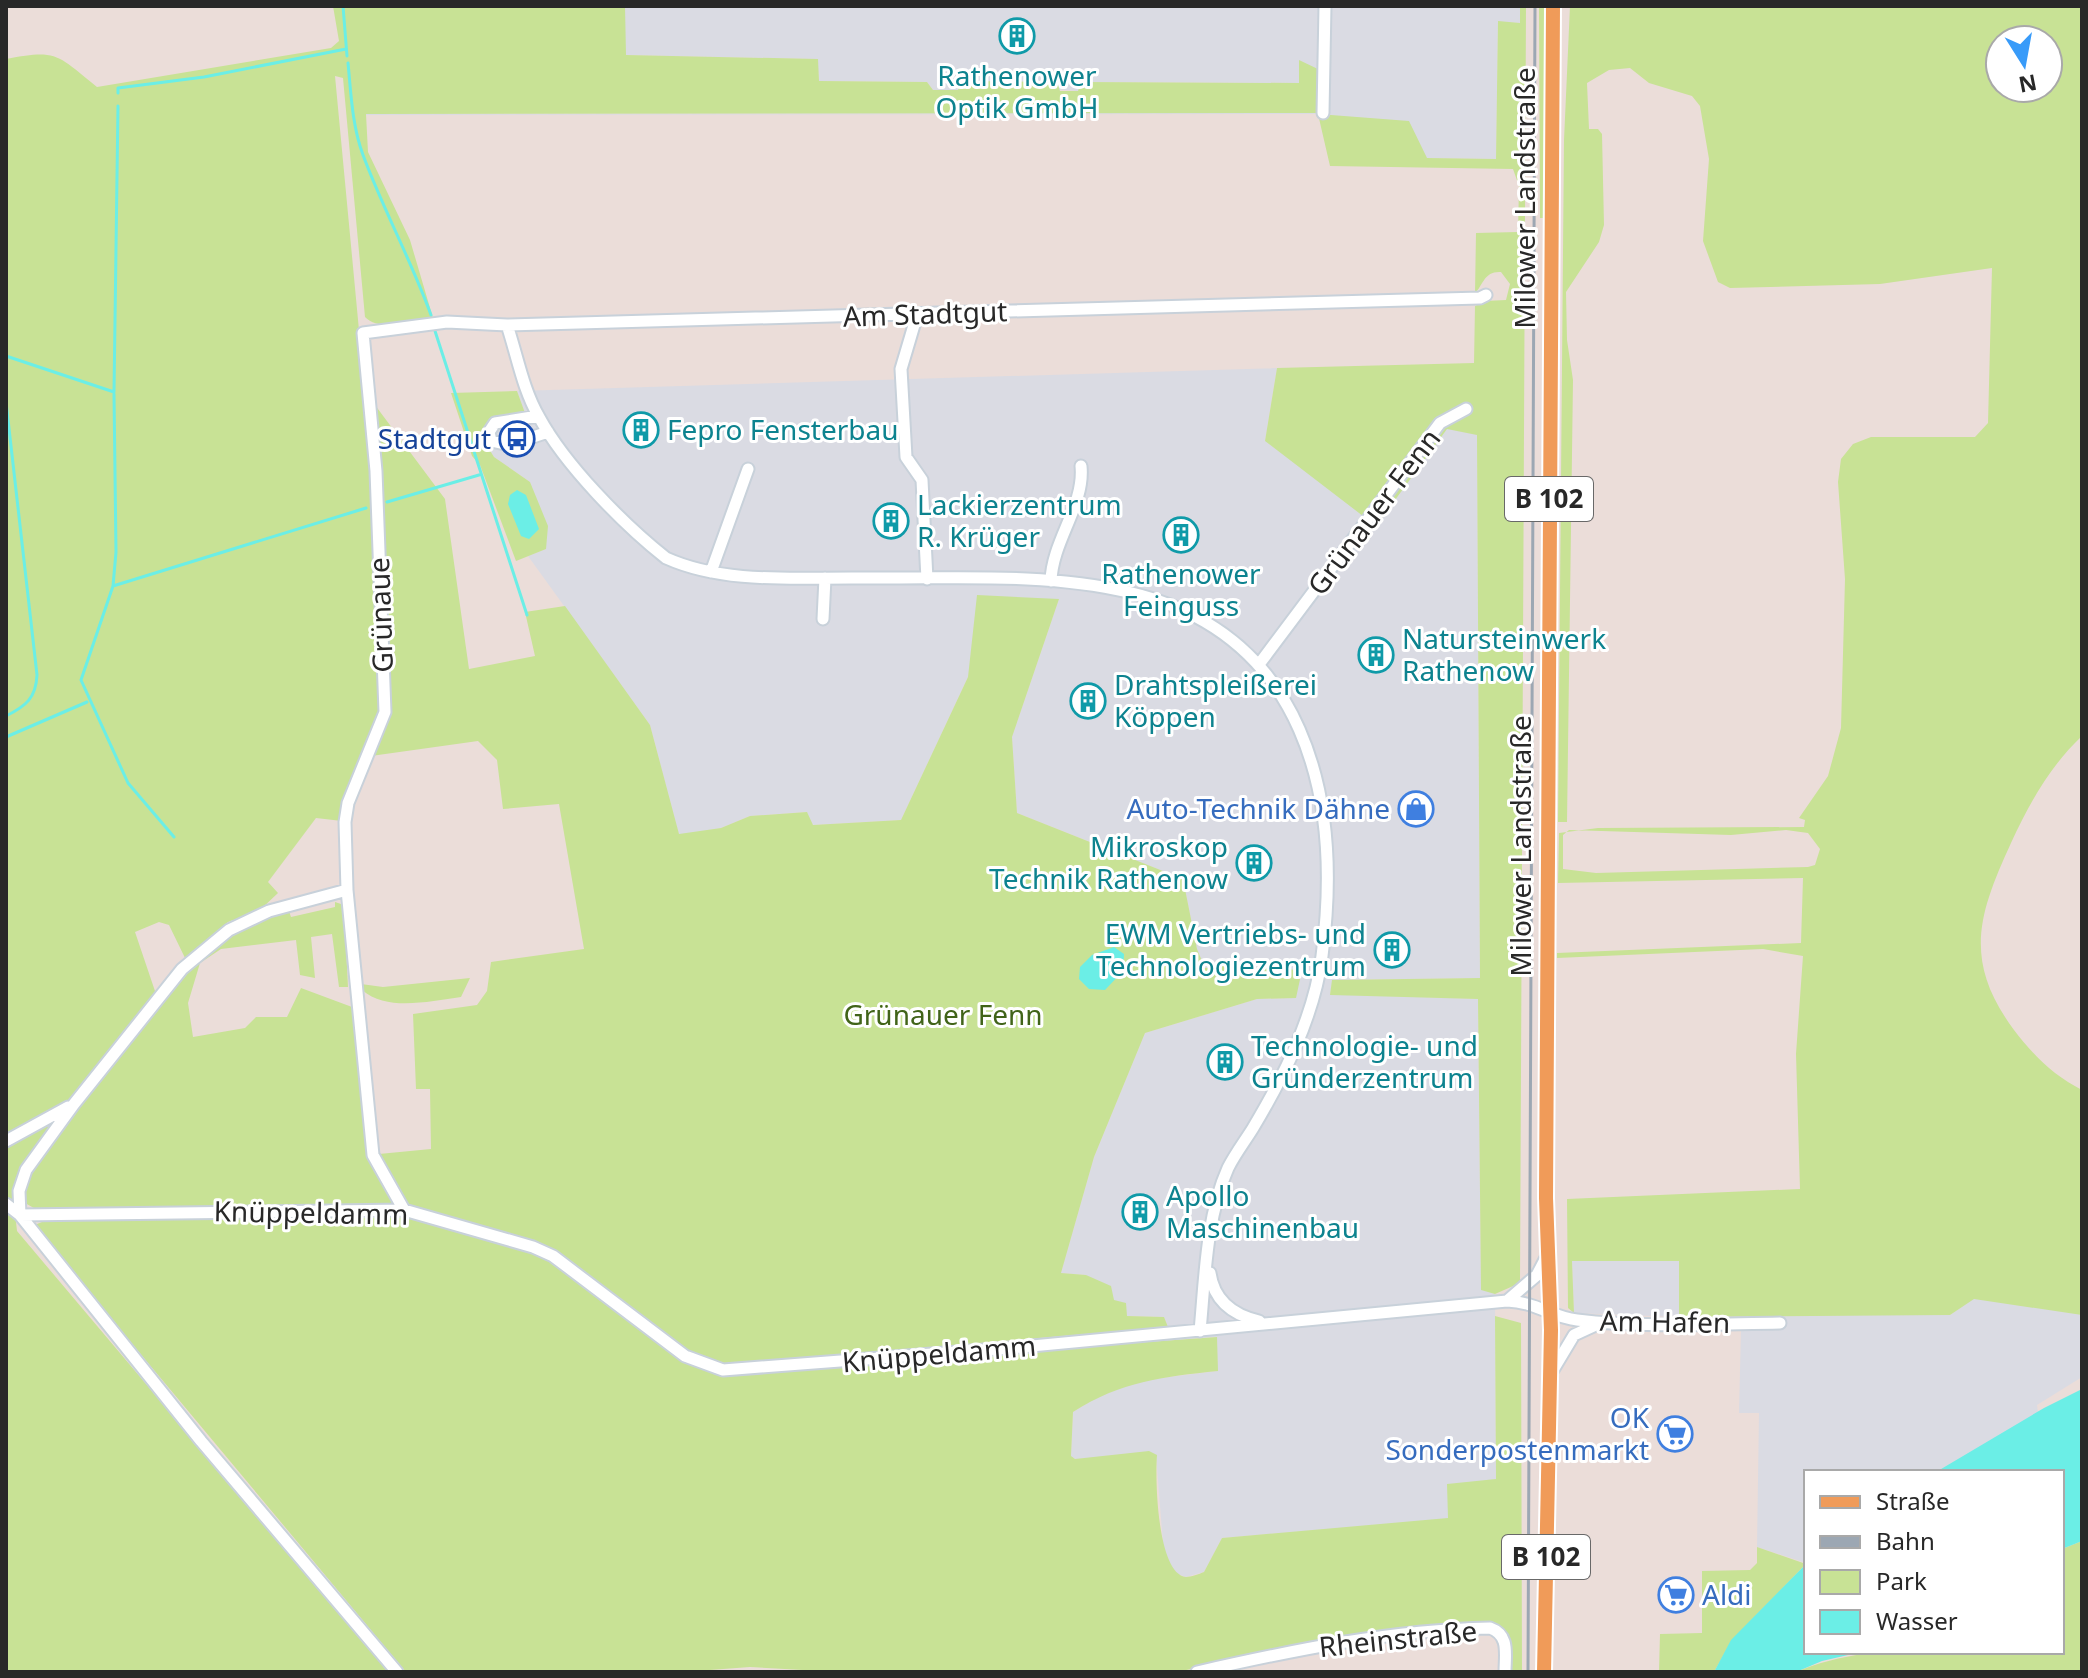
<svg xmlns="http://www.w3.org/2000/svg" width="2088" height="1678" viewBox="0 0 2088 1678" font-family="'Noto Sans',sans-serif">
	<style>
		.industrial { fill: #dadbe3 }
		.green { fill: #c8e295; fill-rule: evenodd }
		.water { fill: #6beee6 }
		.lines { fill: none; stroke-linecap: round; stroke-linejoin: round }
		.stream { stroke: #6beee6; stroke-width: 3 }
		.minor-casing { stroke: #c8d1da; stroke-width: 15 }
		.major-casing { stroke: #fff; stroke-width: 18 }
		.minor { stroke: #fff; stroke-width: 11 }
		.major { stroke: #f09b59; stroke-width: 14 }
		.rail { stroke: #9ca7b3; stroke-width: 3 }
		.labels { text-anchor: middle; stroke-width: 6; stroke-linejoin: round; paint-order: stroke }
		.shield { fill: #fff; stroke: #686868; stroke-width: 2 }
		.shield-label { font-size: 26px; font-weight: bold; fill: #282828 }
		.culture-label { font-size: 28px; fill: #0d838f; stroke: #fff; text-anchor: start }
		.street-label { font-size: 28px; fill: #282828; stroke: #fff }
		.transit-label { font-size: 28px; fill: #164399; stroke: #fff; text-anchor: end }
		.shop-label { font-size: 28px; fill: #366cbe; stroke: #fff; text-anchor: end }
		.park-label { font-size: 28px; fill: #416419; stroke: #fff }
	</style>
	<rect width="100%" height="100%" fill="#ebddd9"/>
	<path class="industrial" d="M358 6 366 114 1318 113 1299 61V83L1082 82 1079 91 961 82 959 90H933L927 82 819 81 817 59 625 55V6H1520V23L1498 22 1496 159 1427 158 1318 114 366 115Z
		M1277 368 1265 441 1447 428 1477 434 1480 978 1333 980 1330 994 1478 999 1481 1289 1495 1294 1496 1479 1449 1519 1222 1538 1204 1572 1186 1577 1177 1574 1164 1556 1156 1455 1076 1459 1071 1457 1073 1412 1104 1393 1145 1380 1217 1371V1337L1126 1344 1125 1333 1168 1327 1164 1317 1127 1316 1086 1275 1061 1273 1094 1157 1145 1033 1257 999 1295 998 1302 970 1223 966 1205 968 1197 949 1183 879 1017 813 1012 737 1059 599 968 677 901 820 813 825 806 812 750 816 721 828 679 835 650 725 528 556 546 549 530 482 494 457 481 436 490 418 525 413 517 391Z
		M1572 1261H1680L1679 1317 1574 1313Z
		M1974 1298 2080 1312 2082 1377 2037 1405 2038 1413 1936 1472H1806V1563L1757 1547 1759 1413H1739L1741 1330 1762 1315H1950Z"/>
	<path class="green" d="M333 6H625L626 55 818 59 819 81 927 82 933 90H958L961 81 1057 82 1060 91H1078L1081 82 1299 83V60L1320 70 1318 113 366 114 368 152 410 240 433 318C415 322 379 332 365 317L343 78 335 76 372 468 382 713 344 798 342 821 316 818 268 882 278 893 260 910 228 922 186 960 169 925 159 922 135 932 157 997 23 1166 13 1196 17 1231 389 1672H6V59C58 49 57 55 97 87L331 48 339 41Z
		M1520 6H1526L1520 1283 1495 1294 1481 1290 1478 999 1330 995 1332 980 1480 978 1477 435 1447 429 1376 526 1265 441 1277 368 1474 363 1475 306 1485 301 1506 300 1510 284 1501 272C1484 271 1484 284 1475 293L1476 233 1518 232 1519 186 1513 169 1330 166 1318 114 1409 121 1427 158 1496 159 1498 21 1520 23Z
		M1539 6H1544L1545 218H1540Z
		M1570 6H2082V736C2050 766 2029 804 2011 843 1978 915 1963 961 2014 1030 2033 1055 2054 1076 2082 1090V1315L1974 1299 1950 1315 1679 1317V1261H1572L1574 1313 1568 1308 1567 1199 1800 1189 1796 1054 1803 956 1763 949 1557 958V953L1801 943 1803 878 1558 883 1559 833 1598 828 1804 827 1805 820 1799 818 1828 776 1841 728 1845 579 1838 482 1841 459 1853 444 1871 437H1975L1988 423 1992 268 1880 284 1730 288 1718 282 1703 241 1709 159 1700 106 1692 96 1649 83 1630 68 1609 70 1587 83 1589 129H1598L1602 134 1604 225 1599 242 1566 292 1567 340 1573 380 1567 822H1558L1564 140ZM2000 40H2048V88H2000ZM1569 830 1731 835 1786 830 1808 833 1820 849 1815 865 1808 867 1596 873 1563 869V835Z
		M517 391 525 413 490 418 481 436 494 457 530 482 548 526 546 549 516 561 480 465 472 456 451 393Z
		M372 401 445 499 469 669 535 656 525 612 565 606 650 725 679 834 721 828 750 816 807 812 813 825 901 820 968 677 977 595 1059 599 1012 737 1017 813 1183 879 1197 949 1205 968 1223 966 1302 970 1296 998 1257 999 1145 1033 1094 1157 1061 1273 1086 1275 1111 1286 1114 1300 1126 1303 1127 1316 1164 1317 1168 1327 723 1365 686 1352 555 1251 534 1241 407 1205 379 1154 431 1149 430 1089H416L413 1014 477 1005 487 991 491 962 584 949 559 804 503 809 497 760 478 741 371 756 388 714Z
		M335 902 344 905 348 987H339L332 934 311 937 315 978 300 975 296 940 221 949 200 963 188 1003 193 1037 245 1028 256 1017H287L301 988 352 1007 368 1157 395 1205 41 1212 25 1203 23 1194 30 1171 77 1106 202 956 230 933 289 911 291 917 335 907Z
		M470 978 461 997C429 1001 388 1012 362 990L361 984 383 987Z
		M254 1214 406 1217 544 1256 682 1359 721 1373 1217 1337 1218 1371C1162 1377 1122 1381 1073 1412L1071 1456 1075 1459 1149 1451 1157 1455C1155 1478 1157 1574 1186 1577 1191 1577 1199 1574 1204 1572L1222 1538 1448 1518 1447 1484 1496 1479 1495 1316 1521 1323 1522 1672H1508L1509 1644 1490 1625 1429 1626 1289 1648 1177 1672H839L750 1667 683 1672H406L37 1230V1224L47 1220Z
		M2082 1541V1672H1796C1875 1638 1977 1652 2062 1652V1549Z
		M1757 1547 1806 1564 1732 1640 1714 1672H1659L1660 1634 1702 1633V1571L1750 1570 1757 1563Z"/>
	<path class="water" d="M517 490 526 495 539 529 529 539 521 536 508 504 510 495Z
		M1114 947 1124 954 1123 971 1105 990 1089 989 1079 979 1080 967 1092 955Z
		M2082 1389V1541L2062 1549V1472H1936L2044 1408Z
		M1806 1564V1652H1861L1822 1661 1796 1672H1714L1731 1640Z"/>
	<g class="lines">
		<path class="stream" d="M343 6 347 56
			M348 63C351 93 352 125 363 155 383 209 411 260 431 315
			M118 93V88L204 77 346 49
			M435 331 527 615
			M6 356 114 392 118 106
			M6 402 37 675C36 698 26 706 6 716
			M387 502 479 475
			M113 586 116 552 114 394
			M6 737 87 702
			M174 837 128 783 81 680 113 586 366 508"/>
		<defs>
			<path id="minor" d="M1323 113 1325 6
				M917 315 901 369 906 457 922 480 927 579
				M507 325C517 355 523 390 539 417 565 465 623 524 666 558 726 585 799 577 863 578 950 579 1043 572 1128 592 1305 633 1343 796 1322 956 1314 1017 1284 1076 1253 1128 1245 1141 1235 1154 1228 1168 1206 1217 1205 1278 1200 1331
				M538 416 495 423 489 432 491 441 509 445 548 432
				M711 572 748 469
				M1051 581C1052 541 1085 505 1081 466
				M823 619 825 578
				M1260 663 1440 423 1466 409
				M6 1141 68 1107
				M6 1204 20 1215 201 1441 397 1672
				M404 1210 373 1155 347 890 345 822 348 803 385 712 376 471 363 333 447 322 507 325 1480 298 1486 295
				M20 1215 404 1210 533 1247 553 1256 685 1356 723 1370 1010 1348 1507 1301C1536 1302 1551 1317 1577 1320 1644 1328 1713 1324 1780 1323
				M20 1215 19 1191 26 1170 74 1104 182 969 229 930 269 911 347 890
				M1210 1273C1214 1301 1233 1315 1259 1321
				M1507 1301 1537 1275 1548 1254
				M1553 1370 1574 1335 1600 1323
				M1197 1672C1294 1650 1390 1630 1490 1628 1510 1635 1505 1654 1505 1672"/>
			<path id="major" d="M1544 1672 1551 1330 1546 1198 1553 6"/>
		</defs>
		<use href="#minor" class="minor-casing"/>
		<use href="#major" class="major-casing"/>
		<use href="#minor" class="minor"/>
		<use href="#major" class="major"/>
		<path class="rail" d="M1528 1672 1535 6"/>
	</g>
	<defs>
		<symbol id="building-ring" viewBox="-11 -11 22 22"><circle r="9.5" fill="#fff" stroke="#0f9aa8" stroke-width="1.5"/><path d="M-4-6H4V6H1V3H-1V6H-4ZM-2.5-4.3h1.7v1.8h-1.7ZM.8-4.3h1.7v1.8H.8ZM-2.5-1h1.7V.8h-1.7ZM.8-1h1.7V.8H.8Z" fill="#0f9aa8"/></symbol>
		<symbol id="bus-ring" viewBox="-11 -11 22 22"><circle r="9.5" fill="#fff" stroke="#1a4fb4" stroke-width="1.5"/><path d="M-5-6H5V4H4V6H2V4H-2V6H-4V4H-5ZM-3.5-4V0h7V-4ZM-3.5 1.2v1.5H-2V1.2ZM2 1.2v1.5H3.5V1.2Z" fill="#1a4fb4"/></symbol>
		<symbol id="shop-ring" viewBox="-11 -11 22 22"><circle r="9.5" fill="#fff" stroke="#3f7fe0" stroke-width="1.5"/><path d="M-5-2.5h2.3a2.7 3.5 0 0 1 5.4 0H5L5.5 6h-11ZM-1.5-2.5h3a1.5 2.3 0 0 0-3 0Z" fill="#3f7fe0"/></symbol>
		<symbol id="supermarket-ring" viewBox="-11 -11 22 22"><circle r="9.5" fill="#fff" stroke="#3f7fe0" stroke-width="1.5"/><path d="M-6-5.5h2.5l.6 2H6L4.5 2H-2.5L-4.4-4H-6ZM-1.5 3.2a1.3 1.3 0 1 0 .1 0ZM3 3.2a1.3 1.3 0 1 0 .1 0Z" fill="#3f7fe0"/></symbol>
	</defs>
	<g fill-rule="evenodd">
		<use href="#building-ring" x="997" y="16" width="40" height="40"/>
		<use href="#building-ring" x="621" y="410" width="40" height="40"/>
		<use href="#bus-ring" x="497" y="419" width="40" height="40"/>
		<use href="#building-ring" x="871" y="501" width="40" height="40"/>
		<use href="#building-ring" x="1161" y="515" width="40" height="40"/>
		<use href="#building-ring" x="1356" y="635" width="40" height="40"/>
		<use href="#building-ring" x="1068" y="681" width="40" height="40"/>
		<use href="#shop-ring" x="1396" y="789" width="40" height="40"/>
		<use href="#building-ring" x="1234" y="843" width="40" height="40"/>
		<use href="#building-ring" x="1372" y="930" width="40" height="40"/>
		<use href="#building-ring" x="1205" y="1042" width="40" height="40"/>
		<use href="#building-ring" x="1120" y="1192" width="40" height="40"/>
		<use href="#supermarket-ring" x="1655" y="1414" width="40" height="40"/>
		<use href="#supermarket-ring" x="1656" y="1575" width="40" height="40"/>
	</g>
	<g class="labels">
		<g class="shield">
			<rect x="1505" y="477" width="88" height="44" rx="6"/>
			<rect x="1502" y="1535" width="88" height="44" rx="6"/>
		</g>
		<g class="shield-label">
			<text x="1549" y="508">B 102</text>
			<text x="1546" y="1566">B 102</text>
		</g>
		<g class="culture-label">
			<text x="1017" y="86" text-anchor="middle">Rathenower<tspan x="1017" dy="32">Optik GmbH</tspan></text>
			<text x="667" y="440">Fepro Fensterbau</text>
			<text x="917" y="515">Lackierzentrum<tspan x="917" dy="32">R. Krüger</tspan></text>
			<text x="1181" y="584" text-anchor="middle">Rathenower<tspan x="1181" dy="32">Feinguss</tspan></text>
			<text x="1402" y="649">Natursteinwerk<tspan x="1402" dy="32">Rathenow</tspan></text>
			<text x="1114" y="695">Drahtspleißerei<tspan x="1114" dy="32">Köppen</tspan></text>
			<text x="1228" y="857" text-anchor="end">Mikroskop<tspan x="1228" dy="32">Technik Rathenow</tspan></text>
			<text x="1366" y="944" text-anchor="end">EWM Vertriebs- und<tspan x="1366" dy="32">Technologiezentrum</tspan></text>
			<text x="1251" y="1056">Technologie- und<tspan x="1251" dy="32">Gründerzentrum</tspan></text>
			<text x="1166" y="1206">Apollo<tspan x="1166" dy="32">Maschinenbau</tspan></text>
		</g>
		<g class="street-label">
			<text transform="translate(1525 198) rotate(-90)" y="10">Milower Landstraße</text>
			<text transform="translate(925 314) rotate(-2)" y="10">Am Stadtgut</text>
			<text transform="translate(1374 512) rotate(-53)" y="10">Grünauer Fenn</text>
			<text transform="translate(381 615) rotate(-92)" y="10">Grünaue</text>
			<text transform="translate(1521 846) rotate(-90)" y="10">Milower Landstraße</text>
			<text transform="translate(311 1213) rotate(1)" y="10">Knüppeldamm</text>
			<text transform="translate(1665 1322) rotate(1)" y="10">Am Hafen</text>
			<text transform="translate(939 1354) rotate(-5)" y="10">Knüppeldamm</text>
			<text transform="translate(1398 1639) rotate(-6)" y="10">Rheinstraße</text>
		</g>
		<g class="transit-label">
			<text x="491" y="449">Stadtgut</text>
		</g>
		<g class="shop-label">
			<text x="1390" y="819">Auto-Technik Dähne</text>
			<text x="1649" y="1428">OK<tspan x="1649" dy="32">Sonderpostenmarkt</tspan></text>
			<text x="1702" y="1605" text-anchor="start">Aldi</text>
		</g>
		<g class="park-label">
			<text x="943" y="1025">Grünauer Fenn</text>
		</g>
	</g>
	<rect width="2088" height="1678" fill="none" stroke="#282828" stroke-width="16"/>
	<rect x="1804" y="1470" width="260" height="184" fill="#ffffff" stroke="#a9a9a9" stroke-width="2"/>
	<rect x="1820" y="1496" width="40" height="12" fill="#f09b59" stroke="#a9a9a9" stroke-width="2"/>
	<text x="1876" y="1510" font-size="24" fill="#282828">Straße</text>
	<rect x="1820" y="1536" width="40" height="12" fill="#9ca7b3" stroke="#a9a9a9" stroke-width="2"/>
	<text x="1876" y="1550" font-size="24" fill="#282828">Bahn</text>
	<rect x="1820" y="1570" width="40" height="24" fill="#c8e295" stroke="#a9a9a9" stroke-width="2"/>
	<text x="1876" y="1590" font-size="24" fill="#282828">Park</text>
	<rect x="1820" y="1610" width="40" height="24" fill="#6beee6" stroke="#a9a9a9" stroke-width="2"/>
	<text x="1876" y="1630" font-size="24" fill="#282828">Wasser</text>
	<g transform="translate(2024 64) rotate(169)"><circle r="38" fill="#ffffff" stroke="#a9a9a9" stroke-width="2"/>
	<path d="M0-6L14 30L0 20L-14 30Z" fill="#389bf9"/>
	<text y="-12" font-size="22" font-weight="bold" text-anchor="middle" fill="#282828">N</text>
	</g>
</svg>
